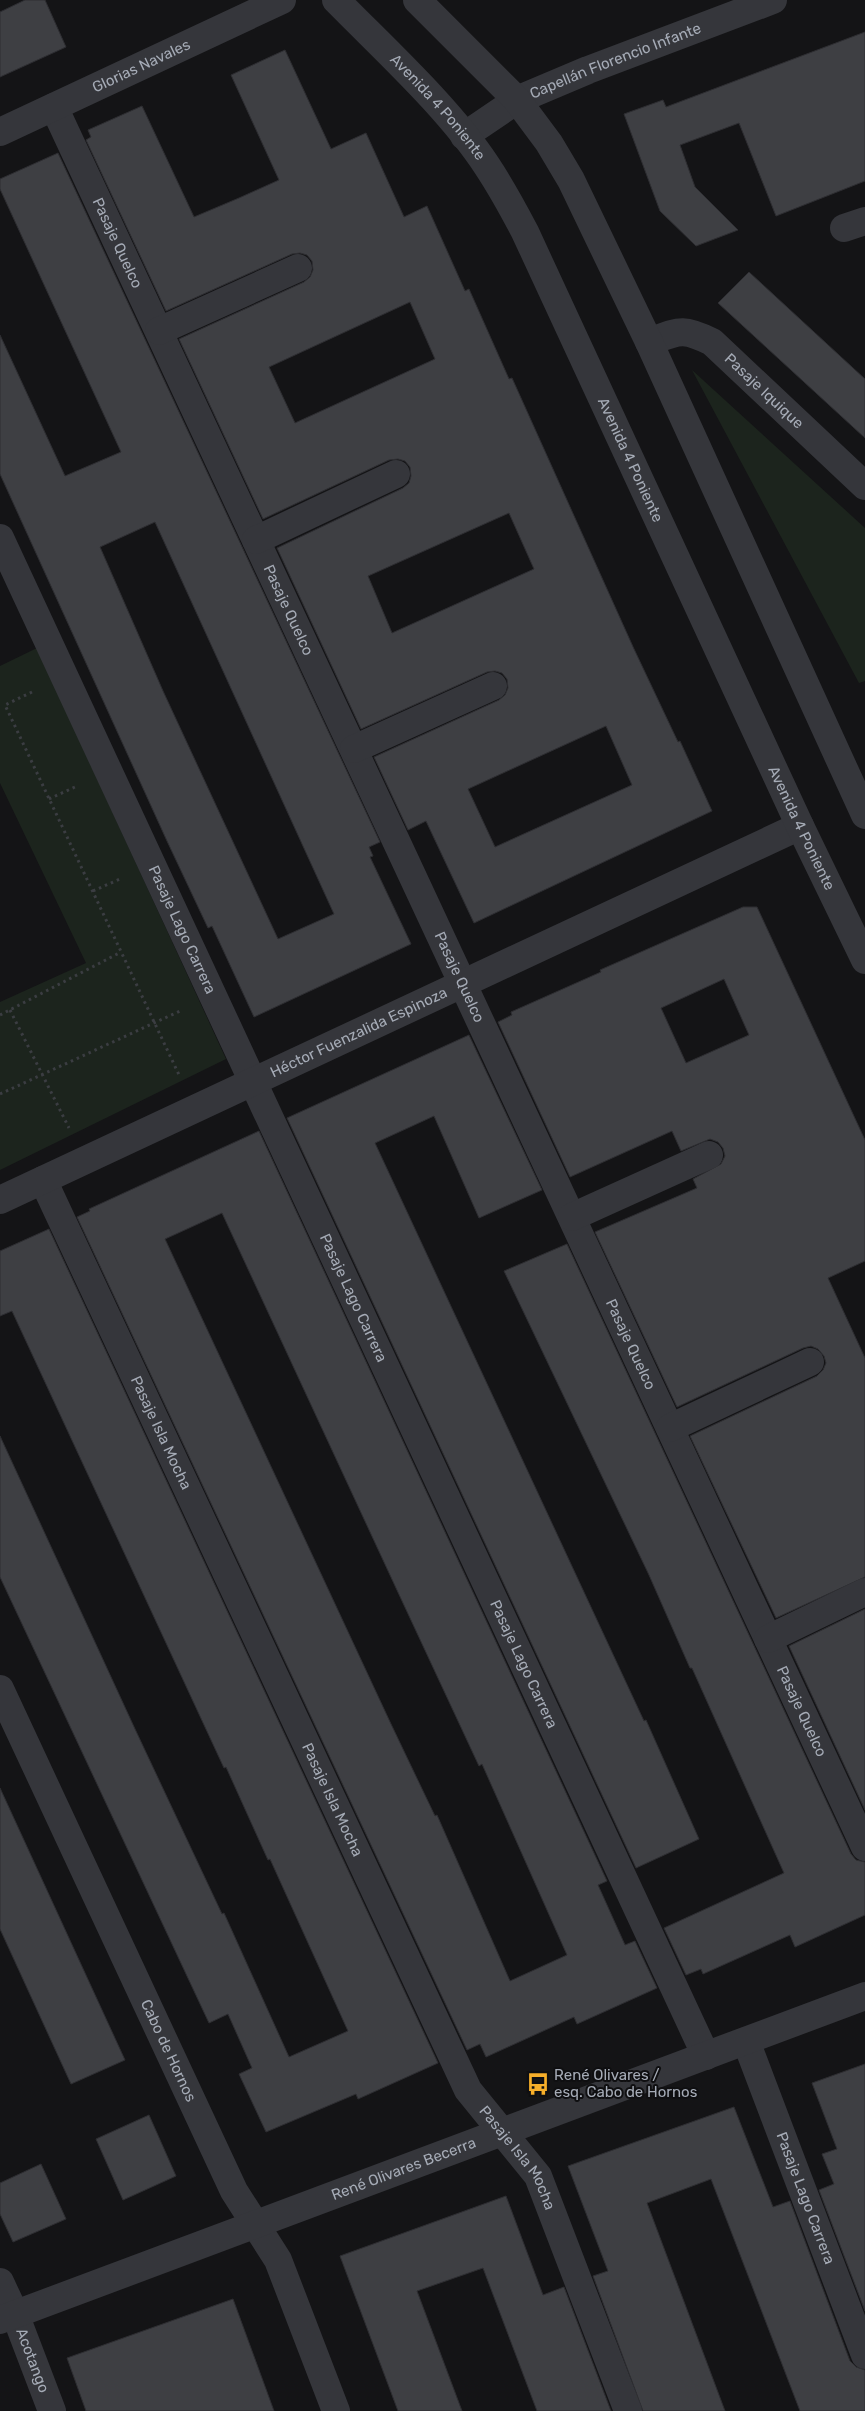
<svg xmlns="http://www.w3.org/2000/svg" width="865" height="2411" viewBox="0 0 865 2411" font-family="Rubik,sans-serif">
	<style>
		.green { fill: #1c241d }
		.building { fill: #3e3f43; stroke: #2e2e32; fill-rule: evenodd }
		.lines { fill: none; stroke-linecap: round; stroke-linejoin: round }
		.path { stroke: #3b3d42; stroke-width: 3; stroke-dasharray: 2.5 4; stroke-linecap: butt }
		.minor { stroke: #35363b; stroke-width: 28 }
		.tertiary { stroke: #35363b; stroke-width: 28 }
		.labels { text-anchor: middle; stroke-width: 4; stroke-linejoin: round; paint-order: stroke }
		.street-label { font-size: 15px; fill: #a5abb6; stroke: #0f0f11 }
		.poi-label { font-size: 15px; fill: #a5abb6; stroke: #0f0f11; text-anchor: start }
	</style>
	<rect width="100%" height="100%" fill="#141416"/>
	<path class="green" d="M692 370 865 528V681L859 683Z
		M37 648 226 1059 0 1170V1002L86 963 0 783V666Z"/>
	<path class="building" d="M25 0H45L66 47 0 77V12Z
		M865 32V181L776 216 739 123 680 145 695 187 738 230 696 246 660 211 624 114 663 100 666 107Z
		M285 50 331 149 366 133 404 217 427 206 465 291 469 289 509 379 512 378 634 649 678 742 680 741 712 811 474 923 426 821 408 830 374 757 499 700 505 695 508 688 507 679 502 673 495 671 487 672 361 729 277 548 403 488 409 483 411 476 410 467 405 461 398 459 389 460 263 519 179 339 304 282 310 277 313 270 312 261 307 255 300 253 292 254 166 311 86 140 91 137 88 130 142 106 194 217 239 198 279 180 231 75ZM410 302 435 359 295 423 269 367ZM509 513 534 569 392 633 368 576ZM606 726 632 785 495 847 468 789Z
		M58 153 380 842 369 847 373 856 370 857 411 944 254 1017 212 926 208 928 167 841 0 474V335L65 476 121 452 0 189V179ZM155 522 334 914 278 939 163 691 100 547Z
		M749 272 865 379V438L718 303Z
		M743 907H757L865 1140V1261L828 1278 865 1358V1577L776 1618 690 1436 817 1376 823 1370 826 1363 824 1356 818 1349 811 1346 803 1348 677 1407 595 1232 697 1188 693 1179 721 1164 725 1156 723 1148 718 1142 710 1139 681 1151 672 1131 570 1177 498 1022 512 1015 511 1012 601 972 600 970ZM724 979 749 1035 686 1063 661 1008Z
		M469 1035 542 1190 479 1218 434 1116 375 1143 644 1721 646 1720 699 1839 636 1868 287 1118Z
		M259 1131 607 1881 598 1885 625 1945 635 1941 657 1988 577 2024 574 2017 486 2057 480 2044 467 2050 77 1217 90 1211 89 1209ZM222 1213 396 1588 479 1766 482 1764 567 1955 510 1981 437 1815 435 1816 391 1724 165 1239Z
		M49 1229 438 2063 358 2099 356 2094 266 2132 239 2074 252 2068 228 2014 209 2023 0 1577V1436L135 1729 222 1914 224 1913 289 2057 348 2031 270 1859 268 1860 226 1767 224 1768 12 1311 0 1316V1251Z
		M567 1244 851 1854 856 1860 865 1862V1915L795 1947 790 1935 703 1974 701 1969 686 1975 664 1928 784 1873 692 1668H690L649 1575 504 1271Z
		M865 1609V1810L789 1646Z
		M0 1788 125 2060 71 2084 0 1929Z
		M865 2064V2311L819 2190 834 2184 822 2154 837 2149 812 2083Z
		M734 2107 773 2207 790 2201 850 2361 856 2367 865 2370V2411H800L711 2179 647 2203 725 2411H643L593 2276 608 2271 568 2166Z
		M149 2115 176 2176 123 2200 96 2139Z
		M41 2164 66 2219 13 2242 0 2214V2183Z
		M506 2196 543 2295 564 2287 611 2411H537L483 2268 417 2291 462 2411H398L340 2256Z
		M233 2299 274 2411H86L67 2358Z"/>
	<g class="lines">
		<path class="path" d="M32 692 5 705 180 1077
			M49 799 77 786
			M93 891 120 879
			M10 1010 69 1128
			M0 1015 121 952
			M0 1094 180 1011"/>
		<g class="minor">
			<path id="s1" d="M54 107 865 1847"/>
			<path id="s2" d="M0 132 282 0"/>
			<path id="s3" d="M464 136 517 100 588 70 773 0"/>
			<path d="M844 228 865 221"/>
			<path d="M159 331 298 268"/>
			<path id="s4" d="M649 342C679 331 682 327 712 342L865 486"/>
			<path id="s5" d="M0 538 706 2056"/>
			<path d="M256 540 396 474"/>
			<path d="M354 749 493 686"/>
			<path id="s6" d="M43 1180 468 2090 538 2176 628 2411"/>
			<path id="s7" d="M0 1200 800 826"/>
			<path d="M572 1217 709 1155"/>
			<path d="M670 1428 810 1362"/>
			<path d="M768 1639 865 1592"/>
			<path id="s8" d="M0 1689 234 2191 278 2260 336 2411"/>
			<path id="s9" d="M746 2041 865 2355"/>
			<path id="s10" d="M0 2282 15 2314 52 2411"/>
			<path id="s11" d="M0 2320 865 1996"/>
		</g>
		<g class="tertiary">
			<path id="s12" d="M336 0C385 50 449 108 487 166 501 187 513 209 525 232L800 826 865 960"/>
			<path d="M417 0 517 100 549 143 571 180 649 342 865 815"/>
		</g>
	</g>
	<defs>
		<symbol id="bus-bare" viewBox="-9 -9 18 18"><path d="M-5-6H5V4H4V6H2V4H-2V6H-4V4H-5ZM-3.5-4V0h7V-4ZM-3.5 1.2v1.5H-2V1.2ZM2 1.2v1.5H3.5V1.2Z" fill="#f7af2a" stroke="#0f0f11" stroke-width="2.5" paint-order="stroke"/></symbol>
	</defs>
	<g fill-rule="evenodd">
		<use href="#bus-bare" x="522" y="2068" width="32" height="32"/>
	</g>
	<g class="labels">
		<g class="street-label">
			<text dy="5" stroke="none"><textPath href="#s3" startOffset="170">Capellán Florencio Infante</textPath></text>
			<text dy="5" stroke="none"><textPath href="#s2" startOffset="156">Glorias Navales</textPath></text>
			<text dy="5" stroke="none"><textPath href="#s12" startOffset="148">Avenida 4 Poniente</textPath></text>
			<text dy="5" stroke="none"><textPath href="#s1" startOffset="150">Pasaje Quelco</textPath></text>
			<text dy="5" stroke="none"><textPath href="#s4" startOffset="138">Pasaje Iquique</textPath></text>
			<text dy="5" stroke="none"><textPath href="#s12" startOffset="552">Avenida 4 Poniente</textPath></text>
			<text dy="5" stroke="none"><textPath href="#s1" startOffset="555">Pasaje Quelco</textPath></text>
			<text dy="5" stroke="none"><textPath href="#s12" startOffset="958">Avenida 4 Poniente</textPath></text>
			<text dy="5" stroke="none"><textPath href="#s5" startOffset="432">Pasaje Lago Carrera</textPath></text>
			<text dy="5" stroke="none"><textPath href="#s1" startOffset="960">Pasaje Quelco</textPath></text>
			<text dy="5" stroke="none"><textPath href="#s7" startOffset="396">Héctor Fuenzalida Espinoza</textPath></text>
			<text dy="5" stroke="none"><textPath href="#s5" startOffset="838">Pasaje Lago Carrera</textPath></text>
			<text dy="5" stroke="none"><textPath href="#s1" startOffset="1365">Pasaje Quelco</textPath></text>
			<text dy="5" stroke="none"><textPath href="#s6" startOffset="279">Pasaje Isla Mocha</textPath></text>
			<text dy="5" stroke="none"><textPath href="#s5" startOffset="1242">Pasaje Lago Carrera</textPath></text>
			<text dy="5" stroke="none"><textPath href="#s1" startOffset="1770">Pasaje Quelco</textPath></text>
			<text dy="5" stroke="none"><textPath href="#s6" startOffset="684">Pasaje Isla Mocha</textPath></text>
			<text dy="5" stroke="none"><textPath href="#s8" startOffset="399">Cabo de Hornos</textPath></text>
			<text dy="5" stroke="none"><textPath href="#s6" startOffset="1089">Pasaje Isla Mocha</textPath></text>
			<text dy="5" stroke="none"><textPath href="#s11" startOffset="431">René Olivares Becerra</textPath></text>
			<text dy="5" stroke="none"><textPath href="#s9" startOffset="168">Pasaje Lago Carrera</textPath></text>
			<text dy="5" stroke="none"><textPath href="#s10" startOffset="85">Acotango</textPath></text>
		</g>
		<g class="poi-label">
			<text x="554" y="2080">René Olivares /<tspan x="554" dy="17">esq. Cabo de Hornos</tspan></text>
		</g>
	</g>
</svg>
